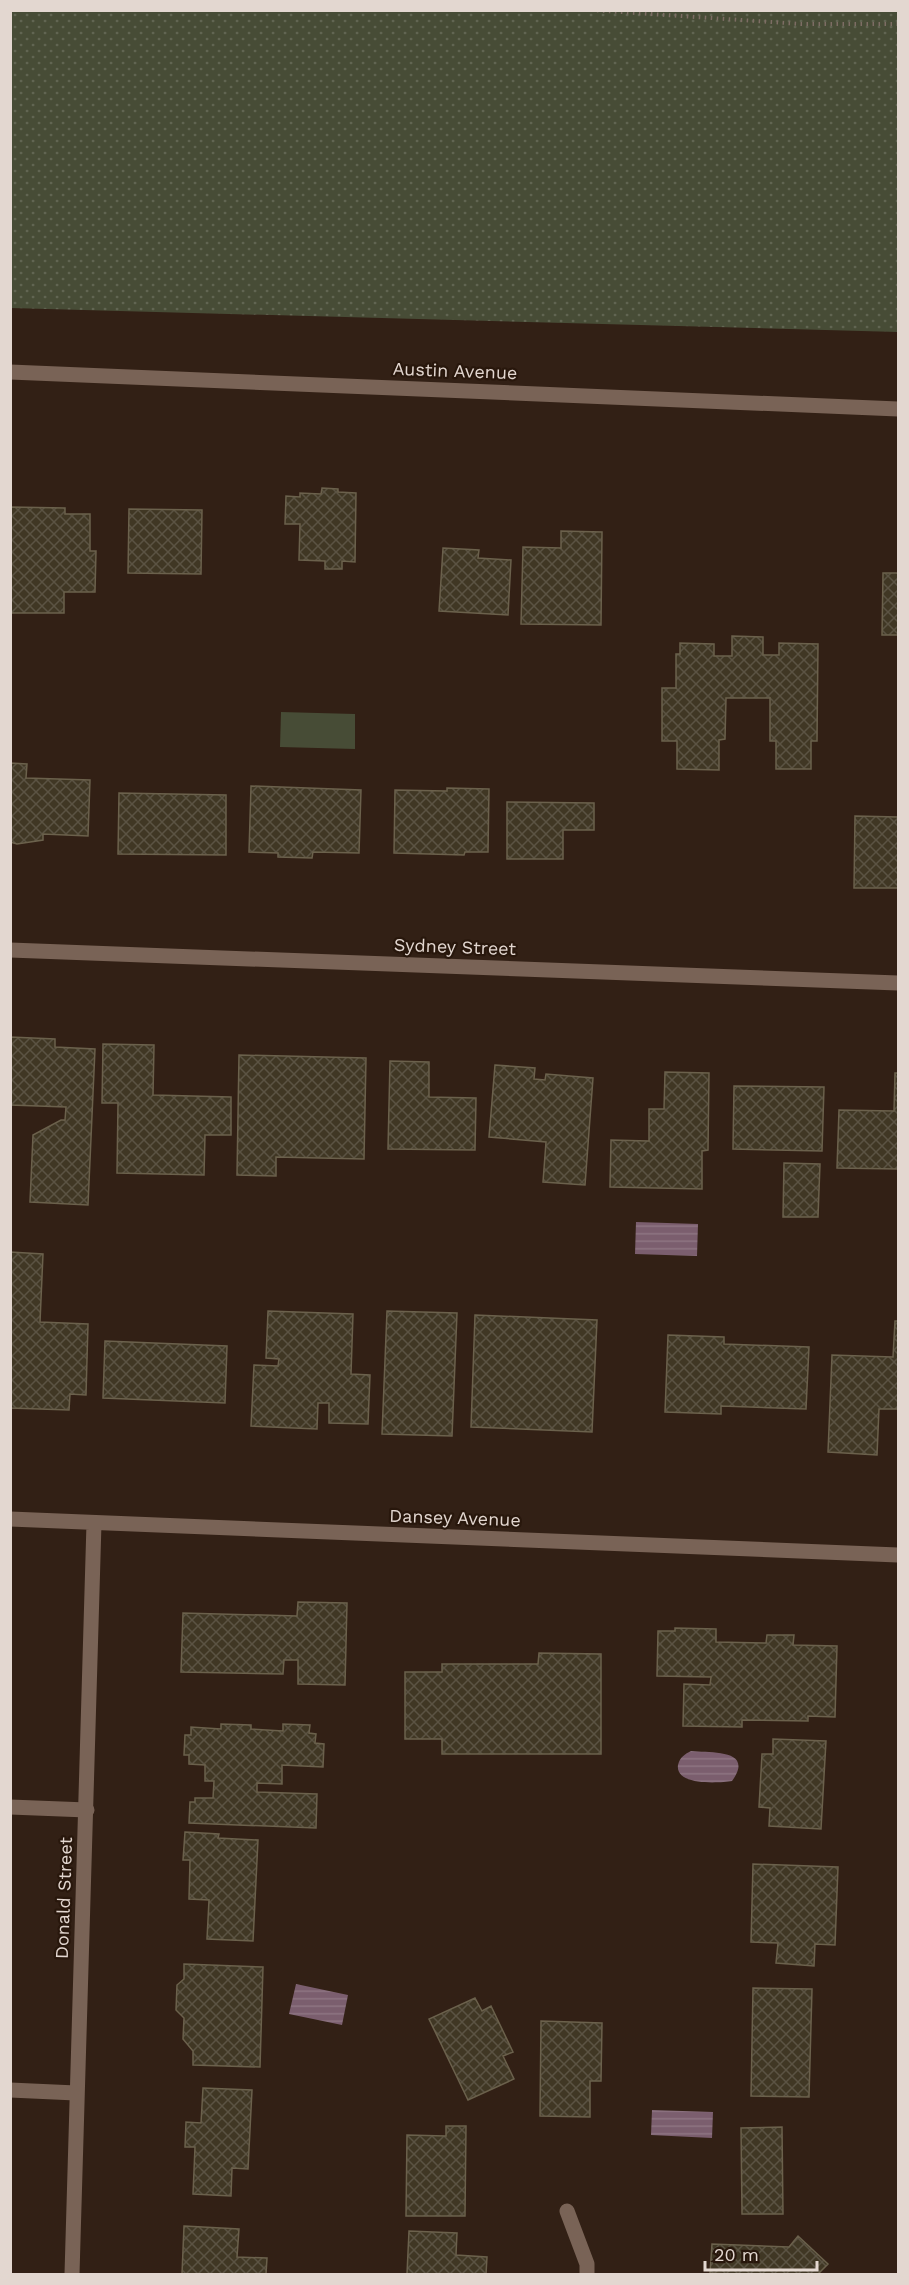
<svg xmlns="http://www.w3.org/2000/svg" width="909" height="2285" viewBox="0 0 909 2285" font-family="'Work Sans',sans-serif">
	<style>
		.grass { fill: url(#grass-dots) }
		.garden { fill: #474c36 }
		.water { fill: url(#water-rules) }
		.building { fill: url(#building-cross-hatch); stroke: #6b614c; stroke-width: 1.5 }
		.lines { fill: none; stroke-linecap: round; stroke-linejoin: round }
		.path { stroke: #7d6d64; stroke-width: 4; stroke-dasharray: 1.5 4.5; stroke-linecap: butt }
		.service { stroke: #796356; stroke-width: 15 }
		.minor { stroke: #796356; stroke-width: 15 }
		.secondary { stroke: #796356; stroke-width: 15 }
		.labels { text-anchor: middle; stroke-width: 4.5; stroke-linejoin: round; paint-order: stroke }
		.street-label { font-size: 18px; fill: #e3d7d0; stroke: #28170c }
	</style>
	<defs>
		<pattern id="grass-dots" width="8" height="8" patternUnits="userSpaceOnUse" patternTransform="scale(1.5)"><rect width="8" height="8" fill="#474c36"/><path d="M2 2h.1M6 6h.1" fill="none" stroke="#616552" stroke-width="1.8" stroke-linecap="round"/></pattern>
		<pattern id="water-rules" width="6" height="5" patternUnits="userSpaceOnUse" patternTransform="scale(1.5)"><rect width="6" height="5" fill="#7b5e6e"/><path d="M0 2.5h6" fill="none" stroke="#8e7482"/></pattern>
		<pattern id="building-cross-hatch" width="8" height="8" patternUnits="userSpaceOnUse" patternTransform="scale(1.5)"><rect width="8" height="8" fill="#403724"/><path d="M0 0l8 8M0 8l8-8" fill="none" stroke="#5b5343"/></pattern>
	</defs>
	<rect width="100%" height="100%" fill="#322015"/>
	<path class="grass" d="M11 10 898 11V332L11 308Z"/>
	<path class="garden" d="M281 712 355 714V749L280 747Z"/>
	<path class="water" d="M636 1222 698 1224 697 1256 635 1254Z
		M691 1751C711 1753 755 1749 732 1781 719 1783 675 1786 678 1765 680 1757 685 1754 691 1751Z
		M296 1984 348 1995 342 2025 289 2014Z
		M652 2110 713 2112 712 2138 651 2135Z"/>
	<path class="building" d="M322 488 338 489V492L356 493 355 562 342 561V569H325V561L299 560 300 524H285L286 496 300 497V493L321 494Z
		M10 507 65 508V514H90V551H96L95 592H64V613H10Z
		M129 509 202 510 201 574 128 573Z
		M561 531 602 532 601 625 521 624 523 547 561 548Z
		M443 548 479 550 478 558 511 560 508 615 439 611Z
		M883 573H898V635H882Z
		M732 636 763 637V655H779V643L818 644 817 741H811V769H776V741H770V698H726L725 739 719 740V770L677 769V741H662V688H676V654H680V643L714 644V656H732Z
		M10 763 27 764 26 778 90 780 88 836 43 834V840L17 844 10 842Z
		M251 786 361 790 359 853 313 852 312 858 278 857V853L249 852Z
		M447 788 489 789 488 852H465L464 855 394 853 395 790 447 791Z
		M119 793 226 795V855L118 854Z
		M507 802 594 803V830H563V859H507Z
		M855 816 898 817V888H854Z
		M10 1037 55 1039V1047L95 1049 88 1205 30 1202 33 1135 61 1120H65L66 1107 10 1105Z
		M103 1044 154 1045 153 1095 231 1097V1135H205L204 1175 117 1173 118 1103H102Z
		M239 1055 366 1058 364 1159 276 1157V1176L237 1175Z
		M390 1061 429 1062V1097L476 1098 475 1150 388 1149Z
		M495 1065 535 1068 534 1079 545 1080 546 1074 593 1078 585 1185 543 1182 546 1142 489 1137Z
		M665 1072 709 1073 708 1150 702 1151V1189L610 1187 611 1140 649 1141V1109H664Z
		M895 1073H898V1169L837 1168 839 1110 894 1111Z
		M734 1086 824 1087 822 1151 733 1149Z
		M784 1163 820 1164 818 1217H783Z
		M10 1252 43 1254 40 1322 88 1324 86 1395 70 1394 69 1410 10 1408Z
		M268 1311 353 1314 351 1374 370 1375 368 1424 329 1423V1403H318L317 1429 251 1426 254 1365 278 1366 279 1359 266 1358Z
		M387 1311 457 1313 452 1436 382 1434Z
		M475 1315 597 1320 592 1432 471 1427Z
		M895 1321H898V1409H879L877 1455 828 1452 832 1355 893 1357Z
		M668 1335 724 1337V1344L809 1347 806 1409 721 1406V1414L665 1412Z
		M105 1341 227 1346 225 1403 103 1398Z
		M298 1602 347 1603 345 1685 298 1684V1660H284L283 1674 181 1672 183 1613 297 1616Z
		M675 1628 716 1629V1642L766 1643 767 1635H794L793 1645 837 1646 835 1717 808 1716V1721L742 1720V1727L683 1726 684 1684 710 1685 711 1677 657 1676 658 1631H675Z
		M539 1653 601 1654V1754H442V1739H405V1672H442V1664H538Z
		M221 1724 251 1725V1729L283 1731V1724L310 1725 309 1733 316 1734 315 1743 324 1744 323 1767 282 1765V1784L257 1783V1792L317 1794 316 1828 189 1823 190 1802H195V1798H213L214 1781H205V1765L189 1764V1755H184L185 1735H191V1727L221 1729Z
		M773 1739 826 1741 821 1829 769 1826 770 1808 759 1807 762 1754H773Z
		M185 1832 219 1834 218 1838 258 1840 253 1941 207 1939 209 1900 189 1899 190 1860H183Z
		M753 1864 838 1867 835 1945 815 1944 814 1966 776 1963 778 1943 751 1942Z
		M184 1964 263 1967 260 2067 193 2065V2051L183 2039 184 2018 176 2010 177 1985 184 1979Z
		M753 1988 812 1989 809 2097 751 2096Z
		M475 1998 482 2011 491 2006 513 2052 503 2056 514 2079 468 2100 429 2019Z
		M541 2021 602 2023 601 2081H590V2117L540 2116Z
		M203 2088 252 2090 248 2169 232 2168 231 2196 193 2194 195 2147H185L186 2122 201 2123Z
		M446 2126H466L465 2216H406L407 2135 446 2136Z
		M782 2127 783 2214H742L741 2128Z
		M184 2226 239 2229 237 2257 267 2258 266 2274H182Z
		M409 2231 457 2233 456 2255 487 2257 486 2274H407Z
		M798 2236 828 2264 818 2274H727L710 2273 712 2244 789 2247Z"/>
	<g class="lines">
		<path class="path" d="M591 10 801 24H898"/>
		<path class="service" d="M10 1807 87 1810
			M567 2211 587 2264V2274"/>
		<path class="minor" d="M10 950 898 983
			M10 1519 898 1555
			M10 2090 76 2093
			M72 2274 94 1523"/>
		<path class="secondary" d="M10 372 898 409"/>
	</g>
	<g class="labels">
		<g class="street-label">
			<text transform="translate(455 371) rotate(2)" y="6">Austin Avenue</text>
			<text transform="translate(455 947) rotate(2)" y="6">Sydney Street</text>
			<text transform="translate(455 1518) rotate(2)" y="6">Dansey Avenue</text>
			<text transform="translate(64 1898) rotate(-88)" y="6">Donald Street</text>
		</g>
	</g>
	<rect width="909" height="2285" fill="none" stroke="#e3d7d0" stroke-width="24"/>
	<path d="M705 2261v9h112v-9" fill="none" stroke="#e3d7d0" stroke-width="3"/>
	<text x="714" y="2261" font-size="18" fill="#e3d7d0" stroke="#28170c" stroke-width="4.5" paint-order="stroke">20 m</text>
</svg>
